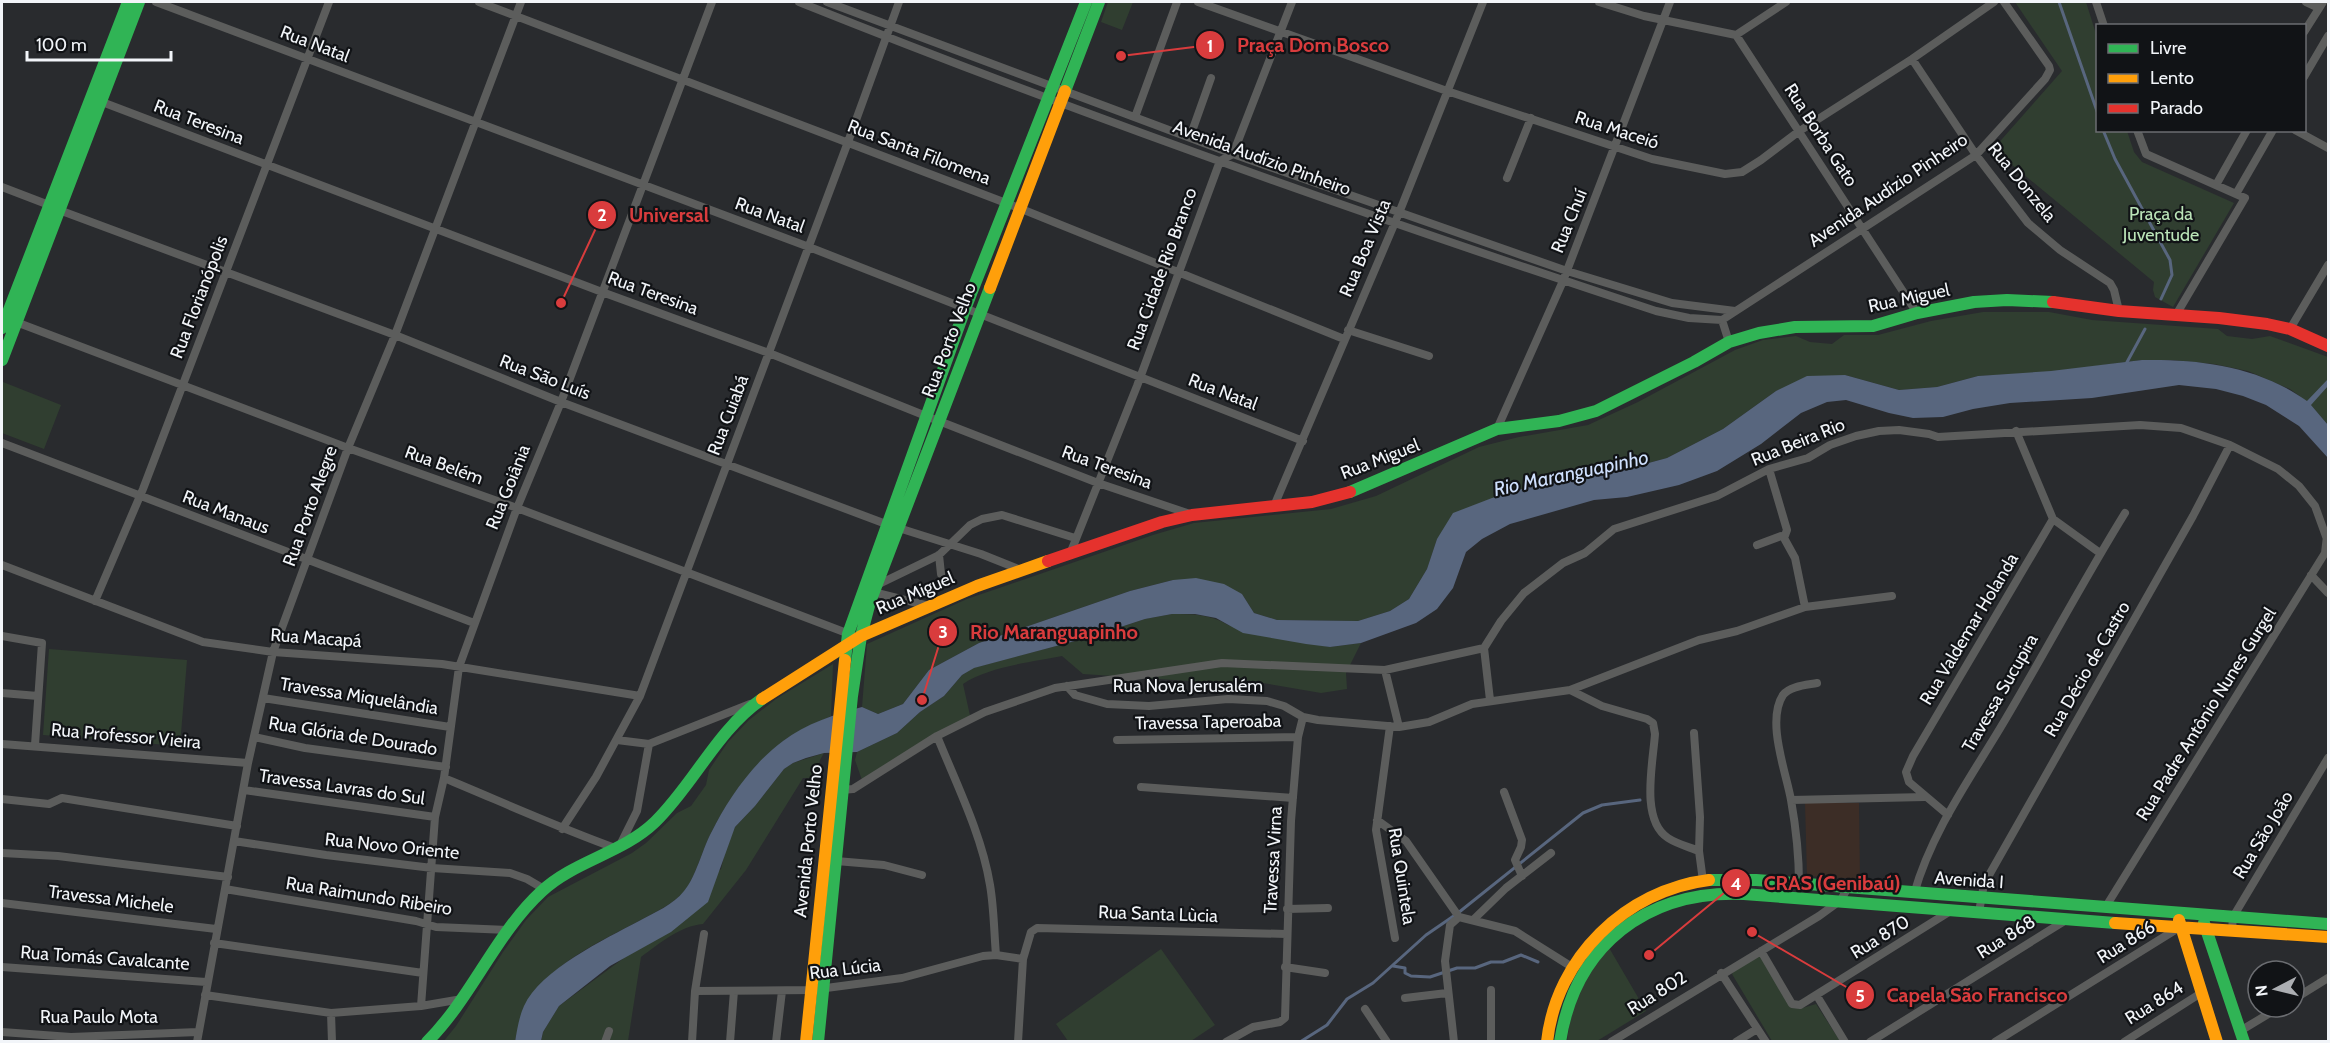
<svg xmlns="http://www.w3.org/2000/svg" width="2330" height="1043" viewBox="0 0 2330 1043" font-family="Cabin,sans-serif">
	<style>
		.medical { fill: #3c2d26 }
		.green { fill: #303e30 }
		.water { fill: #58667e }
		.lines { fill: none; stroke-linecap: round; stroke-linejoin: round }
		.stream { stroke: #58667e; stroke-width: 3 }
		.street { stroke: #5c5d5c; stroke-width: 8 }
		.fast { stroke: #30b455; stroke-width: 12 }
		.slow { stroke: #ff9f0a; stroke-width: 12 }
		.jam { stroke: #e5322d; stroke-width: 12 }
		.labels { text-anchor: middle; stroke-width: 4.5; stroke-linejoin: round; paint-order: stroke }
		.street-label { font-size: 18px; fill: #f2f5f9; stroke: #111316 }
		.park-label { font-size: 18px; fill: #bbe4b8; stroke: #111316 }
		.water-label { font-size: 20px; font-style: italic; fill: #cfe0fe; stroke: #111316 }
		.leader { fill: none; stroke: #d93c3d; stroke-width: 2 }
		.callout-dot { fill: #d93c3d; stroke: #111316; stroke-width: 2 }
		.mark-label { font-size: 18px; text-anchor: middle; font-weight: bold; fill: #fff }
		.callout-label { font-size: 20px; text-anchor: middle; font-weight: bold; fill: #d93c3d; stroke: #111316; stroke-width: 4.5; stroke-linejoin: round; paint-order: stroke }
	</style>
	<rect width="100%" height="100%" fill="#292b2e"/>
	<path class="medical" d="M1805 803H1859L1860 879 1807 876Z"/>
	<path class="green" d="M1108 2H1133L1122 30 1101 22Z
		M2015 2H2086L2097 37 2098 130 2127 131 2134 152 2142 162 2234 203 2173 307 2155 297 2153 290 2154 282 1994 150 1995 147 2062 71Z
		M1983 312H2049L2092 320 2218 329 2227 336 2252 339 2270 336 2328 357V425L2309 403 2290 389 2248 371 2214 364 2172 360H2142L2051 372 1978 376 1937 387 1899 390 1845 375 1776 391 1723 429 1667 458 1619 471 1583 475 1437 539 1427 569 1409 599 1390 611 1358 621 1277 620 1254 613 1242 594 1173 580 1130 591 979 643 929 670 903 704 878 714 862 707 867 644 967 599 1153 535 1194 523 1331 509 1376 496 1479 447 1519 437 1588 425 1638 402 1735 350 1763 340 1796 336 1810 342 1832 344 1844 335H1878L1931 321Z
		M3 382 61 405 44 449 2 433Z
		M1172 614C1193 614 1210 614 1228 625L1330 647 1361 643 1346 673 1347 689 1321 693 1251 681 1219 683 1083 674 1062 656C1032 662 987 667 963 684L971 720 863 783 855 760 857 752 897 733 920 712 944 696 962 675 973 668 1090 637 1145 619Z
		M49 649 187 660 180 746 43 735Z
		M833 664 831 716C815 724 796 731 782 742 752 767 727 800 710 835 703 849 693 883 683 893 670 906 653 913 637 922 580 952 529 973 515 1041L443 1042 456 1026 503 952 526 920 548 897 632 853 646 843 677 813 691 806 706 785 709 770 728 742 749 720 776 699Z
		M824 753 820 760 817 778H803L746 870 703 924C680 926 660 943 641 957L628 1041 541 1042 543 1032 559 1006 628 955 721 869 726 848 735 827 755 806 784 769 793 763Z
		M1608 946 1646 1011 1597 1041 1567 1042C1571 1003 1585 976 1608 946Z
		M1161 949 1215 1025 1191 1041H1068L1056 1024Z
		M1756 955 1762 957 1799 1009 1816 1004 1840 1041H1772L1732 974 1736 968Z"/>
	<path class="water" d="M2142 360C2200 359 2258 366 2307 401L2328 379V386L2311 405 2328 425V458L2299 426 2266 405 2243 396 2216 389 2179 385 2092 398 2010 403 1973 409 1943 417 1913 418 1889 413 1846 400 1827 402 1801 413 1761 444 1717 471 1679 485 1627 497 1594 500 1510 524 1482 539 1466 552 1453 588 1437 609 1416 623 1361 643 1330 647 1306 644 1243 633 1216 618 1195 614H1172L1145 619 1090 637 974 668 962 675 944 696 920 712 897 733 857 752 824 753 806 758 793 763 784 769 755 806 735 827 708 902 671 932 610 966 559 1006 543 1032 541 1041 515 1042C517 1030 519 1017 524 1006 540 970 605 939 639 921 655 912 673 905 684 891 696 877 702 850 711 833 728 799 752 764 783 741 805 724 836 714 862 707L878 714 903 704 929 670 979 643 1130 591 1173 580 1196 578 1224 584 1242 594 1254 613 1277 620 1358 621 1390 611 1409 599 1427 569 1437 539 1453 513 1492 498 1538 484 1583 475 1619 471 1667 458 1723 429 1776 391 1807 376 1845 375 1899 390 1937 387 1978 376 2051 371Z"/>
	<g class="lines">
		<path class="stream" d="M2059 2 2098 114
			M2103 130 2115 159 2170 260 2172 275 2161 299
			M2126 364 2145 329
			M1393 966 1405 968V973L1411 976 1430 977 1457 968H1475L1491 962H1503L1521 955 1538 962
			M1300 1042 1327 1025 1347 999 1373 983 1426 935 1458 913 1583 813 1602 805 1640 800"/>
		<path class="street" d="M156 2 809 247 1303 441
			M479 2 1019 208 1344 339
			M799 2C1081 115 1367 216 1656 311L1689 318 1722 320
			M827 2 1233 154 1567 271 1672 303 1735 311
			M1198 2 1447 91 1652 159 1725 174 1742 172 1761 160 1798 132 1912 59 1994 2
			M1599 2 1644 16 1736 35
			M2096 2 2104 26
			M2306 2 2319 8
			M2304 32 2323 2
			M1736 35 1917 313
			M1736 35 1786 2
			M1912 59 1976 155 2028 223 2060 250 2110 283 2114 290 2119 311
			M2304 77 2328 36
			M102 102 602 292 769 353 926 416 1098 483 1190 514
			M1135 117 1177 2
			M2137 130 2146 154 2245 198 2176 315
			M2295 130 2328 148
			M1190 137 1211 78
			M1507 178 1531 118
			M2216 185 2247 130
			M2 187 49 205
			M2236 194 2273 130
			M59 210 395 335 561 402 886 524 981 554 1021 570
			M16 322 348 448 517 508 852 635
			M2290 329 2328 265
			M1348 330 1429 356
			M1729 342 1722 320 1976 155 2045 79 2050 70 2049 66 2004 2
			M1497 429 1563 281 1670 2
			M2016 431 2053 519 2100 553
			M2 443 474 623
			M1769 469 1787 530 1784 538
			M1274 506 1399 213 1483 2
			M1757 545 1781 536 1784 538 1795 558 1805 607
			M1070 554 1137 386 1220 161 1233 154 1292 2
			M939 555 941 574
			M2 565 203 642 273 652 442 664 640 696
			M2311 575 2328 593
			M877 585 939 555 970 525 982 519 1002 515 1075 538
			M873 592 929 606
			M95 601 143 489 329 2
			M2 636 42 643 35 745
			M1385 670 1399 727
			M1067 686 1075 695 1107 704 1149 706 1228 699 1267 701 1284 706 1303 717 1318 720 1399 727 1429 722 1472 704 1570 690 1602 706 1647 719 1653 723 1655 734C1653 763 1640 820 1668 838 1677 844 1689 847 1699 851L1703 881
			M1570 690 1699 640 1737 631 1805 607 1892 596
			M2 693 38 696
			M263 698 450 727
			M1490 700 1484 648 1501 621 1524 593 1563 563 1585 553 1614 529 1717 496 1769 469 1808 458 1830 445 1856 436 1879 431 1899 430 1929 434 1938 437 2140 425 2181 428 2230 445 2278 469 2299 486 2315 506 2328 542
			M1390 726 1376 830 1395 938
			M1694 733 1700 817 1699 851
			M937 736C956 783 982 835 990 885 994 908 994 932 996 955
			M254 737 305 748 446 767
			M617 740 649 744 750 704
			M1117 740 1298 737
			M2 744 248 763
			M444 778C502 802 559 828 618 849L637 811 649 744
			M1141 787 1293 798
			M244 790 435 817
			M842 790 853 789 937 736 985 712 1055 688 1222 663 1385 670 1484 648
			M1504 792 1522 840 1521 847 1515 860 1522 876
			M2 799 49 804 62 798 237 826
			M1791 800 1925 797
			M1948 815 1909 782 1906 772 1913 756 2053 519
			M1377 820 1406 841 1459 917 1515 931 1572 967
			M562 829 596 777 640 696 848 142 899 2
			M234 841 326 855 432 868 510 873 527 879 544 889
			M2 853 58 856 228 877
			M836 861 884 865 922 875
			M1799 884C1799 855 1796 828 1791 800 1786 772 1766 721 1783 695 1790 686 1807 685 1817 683
			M225 889 416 921 436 927 508 930
			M1914 894C1932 830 1972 776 2005 720 2046 651 2083 581 2125 513
			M2 903 216 929
			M2105 908 2325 553 2327 536
			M1287 909 1328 908
			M1979 912 1984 884 2193 516 2230 445
			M1473 920 1506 888 1551 853
			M2232 930 2233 917 2328 758
			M214 943 423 973
			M1761 951 1792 1004 1800 1005 1952 910
			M2 967 206 982
			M1285 967 1325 973
			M1721 973 1766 1042
			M1491 990V1042
			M695 991 811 990 902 978 983 956 996 955 1023 959
			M205 995 331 1013 421 1006 462 999
			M1817 996 1845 1042
			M1405 998 1447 993
			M2294 999 2328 978
			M421 1006 435 817 444 778 459 667 517 508 561 402 712 2
			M1365 1009 1387 1042
			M331 1013 332 1042
			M2240 1031 2280 1007
			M2 1032 71 1037 198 1032
			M197 1042 248 763 273 652 348 448 395 335 521 2
			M605 1042 609 1031
			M692 1042 695 991 704 934
			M730 1042 734 991
			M776 1042 782 991
			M1018 1042 1023 959 1031 932 1037 928 1286 934
			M1226 1042 1253 1027 1280 1022 1285 1018 1291 821 1298 737 1303 717
			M1454 1042 1445 961 1450 925 1459 917
			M1611 1042 1819 916 1841 900 1848 887
			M1736 1042 1757 1029
			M1870 1042 2066 920
			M1995 1042 2180 927
			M2124 1042 2201 993"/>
		<path class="fast" d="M1065 91 1099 2
			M2 328 128 2
			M2 360 139 2
			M1350 492 1497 429 1559 421 1596 411 1694 362 1729 342 1759 333 1795 327 1873 326 1917 313 1974 302 2007 300 2053 302
			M845 660 848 634 965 309 1086 2
			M1709 880H1756L2328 924
			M2204 923 2244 1042
			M427 1042C472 997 496 933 542 891 574 861 623 853 655 822 694 784 717 730 762 699
			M818 1042 852 696 861 636 870 602 990 288
			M1560 1042C1575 945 1647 890 1744 894L2115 923"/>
		<path class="slow" d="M990 288 1065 91
			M762 699 861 636 977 586 1048 561
			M2179 920 2217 1042
			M2115 923 2328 937
			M806 1042 845 660
			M1547 1042C1556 958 1626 890 1709 880"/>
		<path class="jam" d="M2053 302 2119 311 2219 318 2267 324 2290 329 2328 346
			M1048 561 1162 522 1192 515 1312 502 1350 492"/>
	</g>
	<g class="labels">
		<g class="street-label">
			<text transform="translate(315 44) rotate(21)" y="6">Rua Natal</text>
			<text transform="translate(199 122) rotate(21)" y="6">Rua Teresina</text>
			<text transform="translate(1617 130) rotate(18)" y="6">Rua Maceió</text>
			<text transform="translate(1821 135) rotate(57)" y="6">Rua Borba Gato</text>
			<text transform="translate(919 152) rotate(21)" y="6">Rua Santa Filomena</text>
			<text transform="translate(1262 158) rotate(20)" y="6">Avenida Audízio Pinheiro</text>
			<text transform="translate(2022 182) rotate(51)" y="6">Rua Donzela</text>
			<text transform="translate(1888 190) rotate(-34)" y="6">Avenida Audízio Pinheiro</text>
			<text transform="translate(770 215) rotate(20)" y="6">Rua Natal</text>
			<text transform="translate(1569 221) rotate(-68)" y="6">Rua Chuí</text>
			<text transform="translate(1365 248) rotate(-67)" y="6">Rua Boa Vista</text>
			<text transform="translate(1162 269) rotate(-70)" y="6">Rua Cidade Rio Branco</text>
			<text transform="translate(653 293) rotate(20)" y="6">Rua Teresina</text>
			<text transform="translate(199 297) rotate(-69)" y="6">Rua Florianópolis</text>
			<text transform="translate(1909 298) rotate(-12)" y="6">Rua Miguel</text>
			<text transform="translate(949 340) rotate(-69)" y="6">Rua Porto Velho</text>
			<text transform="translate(545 377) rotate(21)" y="6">Rua São Luís</text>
			<text transform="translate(1223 392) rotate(21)" y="6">Rua Natal</text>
			<text transform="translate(728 415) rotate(-69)" y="6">Rua Cuiabá</text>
			<text transform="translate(1798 442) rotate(-22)" y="6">Rua Beira Rio</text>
			<text transform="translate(1380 459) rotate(-21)" y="6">Rua Miguel</text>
			<text transform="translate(444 465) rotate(20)" y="6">Rua Belém</text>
			<text transform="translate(1107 467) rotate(20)" y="6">Rua Teresina</text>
			<text transform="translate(508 487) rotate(-68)" y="6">Rua Goiânia</text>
			<text transform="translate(310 506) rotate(-70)" y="6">Rua Porto Alegre</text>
			<text transform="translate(226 512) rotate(21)" y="6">Rua Manaus</text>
			<text transform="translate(915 593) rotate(-23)" y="6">Rua Miguel</text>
			<text transform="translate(1969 629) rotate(-59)" y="6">Rua Valdemar Holanda</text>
			<text transform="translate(316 638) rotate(4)" y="6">Rua Macapá</text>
			<text transform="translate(2087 669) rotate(-60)" y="6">Rua Décio de Castro</text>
			<text x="1188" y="692">Rua Nova Jerusalém</text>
			<text transform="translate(2000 693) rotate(-60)" y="6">Travessa Sucupira</text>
			<text transform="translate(359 696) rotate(9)" y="6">Travessa Miquelândia</text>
			<text transform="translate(2206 714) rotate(-58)" y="6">Rua Padre Antônio Nunes Gurgel</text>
			<text transform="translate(1208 722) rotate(-1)" y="6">Travessa Taperoaba</text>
			<text transform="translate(126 736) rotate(5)" y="6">Rua Professor Vieira</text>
			<text transform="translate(353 736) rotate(9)" y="6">Rua Glória de Dourado</text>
			<text transform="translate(342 787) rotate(8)" y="6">Travessa Lavras do Sul</text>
			<text transform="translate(2263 835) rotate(-59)" y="6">Rua São João</text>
			<text transform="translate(808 841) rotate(-84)" y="6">Avenida Porto Velho</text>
			<text transform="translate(392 846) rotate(6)" y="6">Rua Novo Oriente</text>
			<text transform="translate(1273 860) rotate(-87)" y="6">Travessa Virna</text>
			<text transform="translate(1402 876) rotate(81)" y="6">Rua Quintela</text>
			<text transform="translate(1969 880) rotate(4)" y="6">Avenida I</text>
			<text transform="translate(369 896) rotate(9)" y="6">Rua Raimundo Ribeiro</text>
			<text transform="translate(111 899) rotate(7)" y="6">Travessa Michele</text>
			<text transform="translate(1158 914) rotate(2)" y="6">Rua Santa Lùcia</text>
			<text transform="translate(1880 937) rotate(-32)" y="6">Rua 870</text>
			<text transform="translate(2006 937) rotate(-32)" y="6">Rua 868</text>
			<text transform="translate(2126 942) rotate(-32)" y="6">Rua 866</text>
			<text transform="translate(105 958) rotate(4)" y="6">Rua Tomás Cavalcante</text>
			<text transform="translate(845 969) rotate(-7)" y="6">Rua Lúcia</text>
			<text transform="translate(1657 993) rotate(-32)" y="6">Rua 802</text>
			<text transform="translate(2154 1003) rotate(-32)" y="6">Rua 864</text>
			<text x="99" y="1023">Rua Paulo Mota</text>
		</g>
		<g class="park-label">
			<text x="2161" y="220">Praça da<tspan x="2161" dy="21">Juventude</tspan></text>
		</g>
		<g class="water-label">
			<text transform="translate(1571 473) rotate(-12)" y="7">Rio Maranguapinho</text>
		</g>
	</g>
	<path class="leader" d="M1121 56L1210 45M561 303L602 215M922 700L943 632M1649 955L1736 883M1752 932L1860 995"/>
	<g class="callout-dot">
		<circle cx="1121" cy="56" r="6"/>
		<circle cx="561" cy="303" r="6"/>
		<circle cx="922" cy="700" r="6"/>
		<circle cx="1649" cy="955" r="6"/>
		<circle cx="1752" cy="932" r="6"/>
		<circle cx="1210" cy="45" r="15"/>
		<circle cx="602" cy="215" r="15"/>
		<circle cx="943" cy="632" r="15"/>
		<circle cx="1736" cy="883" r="15"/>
		<circle cx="1860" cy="995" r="15"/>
	</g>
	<g class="mark-label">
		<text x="1210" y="52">1</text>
		<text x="602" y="221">2</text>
		<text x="943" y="638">3</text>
		<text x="1736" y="890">4</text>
		<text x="1860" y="1002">5</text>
	</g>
	<g class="callout-label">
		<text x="1313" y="52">Praça Dom Bosco</text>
		<text x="669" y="222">Universal</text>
		<text x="1054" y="639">Rio Maranguapinho</text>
		<text x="1832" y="890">CRAS (Genibaú)</text>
		<text x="1977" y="1002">Capela São Francisco</text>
	</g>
	<rect width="2330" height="1043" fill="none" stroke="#f2f5f9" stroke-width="6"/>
	<rect x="2096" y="24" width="210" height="108" fill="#111316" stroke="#6b6d71" stroke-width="1.5"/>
	<rect x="2108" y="44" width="30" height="9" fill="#30b455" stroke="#6b6d71" stroke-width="1.5"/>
	<text x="2150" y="54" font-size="18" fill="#f2f5f9">Livre</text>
	<rect x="2108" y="74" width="30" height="9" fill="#ff9f0a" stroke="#6b6d71" stroke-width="1.5"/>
	<text x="2150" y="84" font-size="18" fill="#f2f5f9">Lento</text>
	<rect x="2108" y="104" width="30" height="9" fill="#e5322d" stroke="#6b6d71" stroke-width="1.5"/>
	<text x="2150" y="114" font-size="18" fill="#f2f5f9">Parado</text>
	<g transform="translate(2276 989) rotate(263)"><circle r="28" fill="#111316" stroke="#6b6d71" stroke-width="1.5"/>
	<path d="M0-4.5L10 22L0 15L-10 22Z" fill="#acaeb2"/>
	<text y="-9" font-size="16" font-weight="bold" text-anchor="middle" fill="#f2f5f9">N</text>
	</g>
	<path d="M27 51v9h144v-9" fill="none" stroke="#f2f5f9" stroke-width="3"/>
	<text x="36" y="51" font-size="18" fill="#f2f5f9" stroke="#111316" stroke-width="4.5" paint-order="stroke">100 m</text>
</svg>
